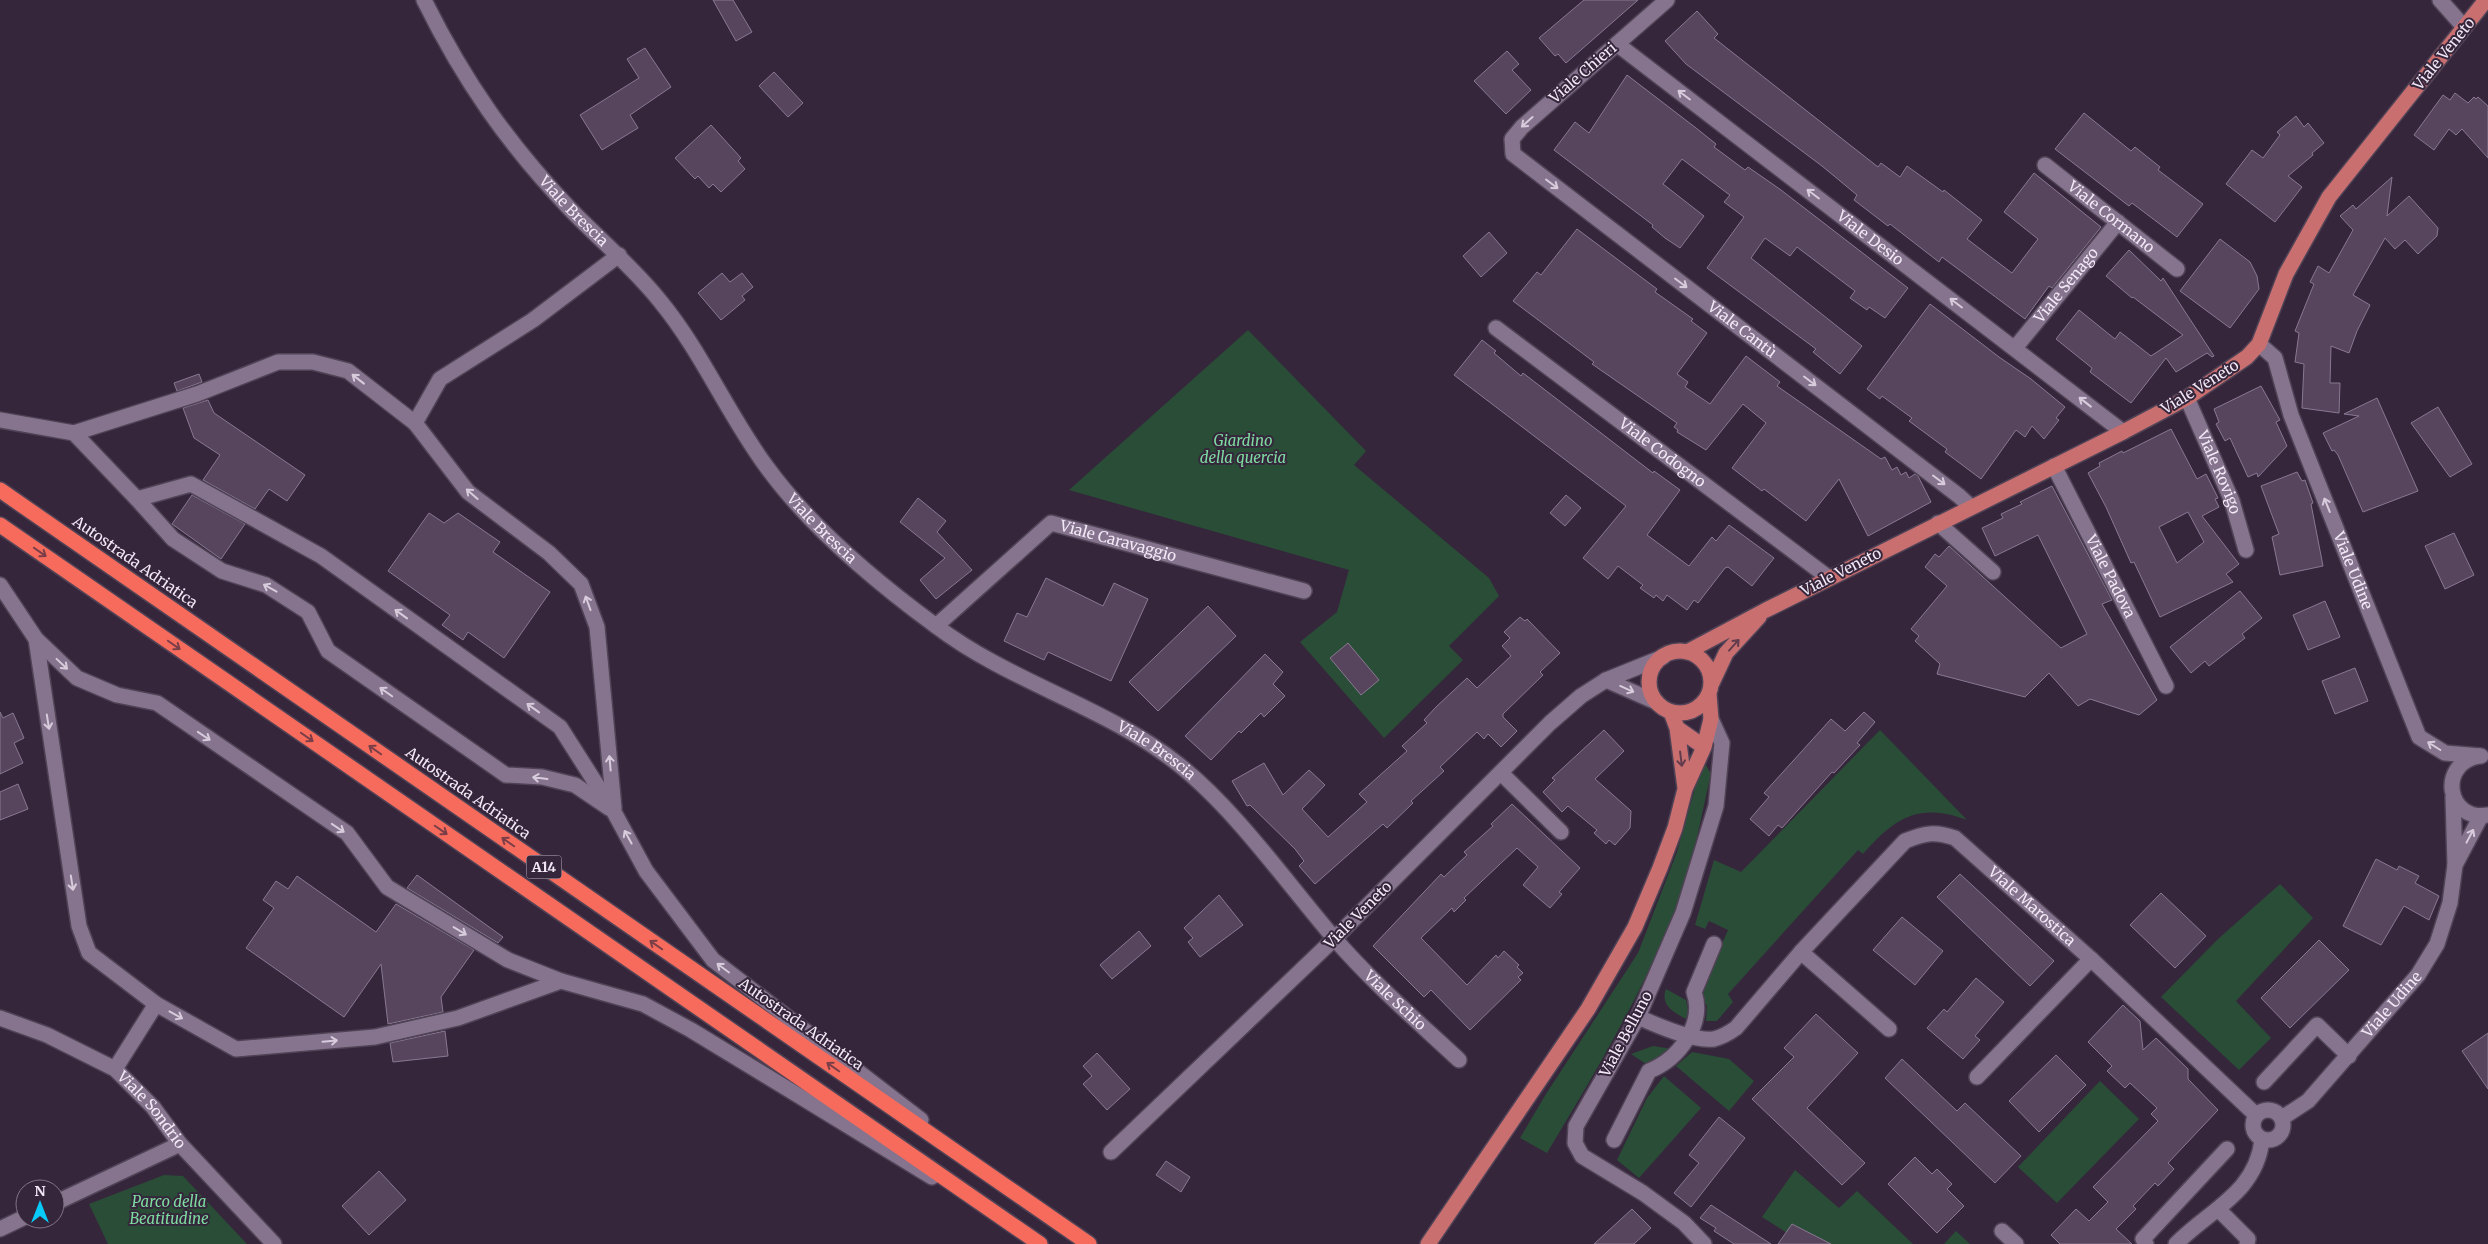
<svg xmlns="http://www.w3.org/2000/svg" width="2488" height="1244" viewBox="0 0 2488 1244" font-family="Merriweather,serif">
	<style>
		.green { fill: #294d36 }
		.building { fill: #56455d; stroke: #8a7892; fill-rule: evenodd }
		.lines { fill: none; stroke-linecap: round; stroke-linejoin: round }
		.minor-casing { stroke: #504356; stroke-width: 18 }
		.major-casing { stroke: #504356; stroke-width: 18 }
		.highway-casing { stroke: #504356; stroke-width: 18 }
		.minor { stroke: #86748e; stroke-width: 15 }
		.major { stroke: #c96f70; stroke-width: 15 }
		.highway { stroke: #f66b5c; stroke-width: 15 }
		.oneway { stroke: #d7cbdc }
		.oneway2 { stroke: #793e47 }
		.oneway3 { stroke: #623c4c }
		.labels { text-anchor: middle; stroke-width: 4; stroke-linejoin: round; paint-order: stroke }
		.shield { fill: #36263c; stroke: #baaebe; stroke-width: 1 }
		.shield-label { font-size: 14px; font-weight: bold; fill: #f2e8f6 }
		.street-label { font-size: 15px; fill: #f2e8f6; stroke: #36263c }
		.park-label { font-size: 15px; font-style: italic; fill: #7edca1; stroke: #36263c }
	</style>
	<rect width="100%" height="100%" fill="#36263c"/>
	<path class="green" d="M1248 330 1366 451 1354 465 1489 578 1499 596 1449 646 1463 660 1384 738 1300 642 1337 612 1349 570 1069 490Z
		M1880 730 1967 820C1918 802 1895 818 1863 854L1858 850 1728 994 1733 1002 1717 1021H1706L1707 1006 1699 996 1728 930 1709 921 1705 929 1695 925 1714 860 1741 872Z
		M1703 760 1711 774C1701 816 1694 860 1679 900 1645 990 1596 1071 1547 1153L1520 1138 1546 1094 1638 953 1677 852Z
		M2280 884 2313 918 2236 1001 2271 1038 2239 1070 2161 997 2218 939Z
		M1666 989 1686 1000 1688 1010 1686 1019C1673 1012 1660 1005 1666 989Z
		M1653 1046 1672 1049 1660 1059 1646 1064 1631 1054Z
		M1692 1052 1729 1059 1754 1081 1729 1111 1676 1066Z
		M1664 1076 1701 1108 1639 1178 1617 1160 1647 1098Z
		M2100 1081 2139 1119 2057 1203 2018 1167Z
		M1795 1170 1839 1208 1857 1191 1913 1244H1804L1762 1217Z
		M164 1175 183 1176 247 1244H108L89 1204Z
		M1956 1231 1970 1244H1944Z"/>
	<path class="building" d="M713 0H733L752 32 736 41Z
		M1584 0H1638L1566 63 1558 54 1555 56 1539 38Z
		M1697 11 1718 34 1714 38 1878 167 1881 163 1900 177 1907 166 1943 192 1944 190 1982 220 1967 239 2012 273 2038 239 2004 212 2034 173 2101 227 2052 288 2049 286 2025 319 1942 257 1939 262 1890 224 1888 226 1854 200 1857 195 1822 166 1686 64 1665 41Z
		M645 48 671 87 630 115 638 128 602 150 580 115 639 78 627 59Z
		M1507 51 1519 64 1512 70 1531 90 1506 114 1474 81Z
		M774 72 803 103 788 117 759 86Z
		M1627 75 1696 128 1716 144 1714 147 1745 170 1748 167 1781 190 1908 288 1885 318 1869 307 1867 310 1850 298 1855 291 1797 247 1790 256 1765 238 1751 258 1862 346 1840 374 1813 352 1816 349 1707 268 1744 217 1724 202 1730 195 1727 193 1682 159 1663 184 1704 216 1680 248 1665 238 1652 227 1653 225 1554 150 1575 122 1589 133Z
		M2455 93 2468 103 2474 97 2476 99 2478 97 2488 106V158L2462 129 2456 135 2449 129 2434 150 2414 135 2443 95 2450 100Z
		M2084 113 2131 151 2135 147 2160 167 2158 170 2203 204 2177 237 2132 203 2129 206 2055 149Z
		M2296 116 2304 127 2308 123 2324 143 2312 153 2313 155 2288 176 2302 187 2275 222 2226 184 2252 150 2263 158 2280 135 2277 132Z
		M711 125 741 158 738 161 745 169 721 192 713 184 709 188 698 176 695 179 675 158Z
		M2392 177 2387 216 2409 196 2438 228 2437 236 2418 254 2405 240 2395 249 2385 238 2353 295 2370 305 2357 331 2349 353 2331 346 2330 383H2340L2339 413 2302 408 2304 364 2295 362 2299 333 2295 331 2314 284 2310 282 2318 266 2329 273 2353 230 2340 216 2353 205 2356 209Z
		M1577 229 1657 289 1655 292 1693 319 1691 321 1707 333 1677 374 1688 382 1685 387 1710 404 1746 356 1780 382 1777 386 1881 459 1885 457 1892 470 1897 467 1901 475 1906 472 1909 478 1915 474 1918 476 1931 502 1868 536 1839 479 1806 521 1764 489 1762 491 1732 468 1766 423 1743 404 1706 450 1677 432 1678 430 1674 427 1677 423 1592 364 1594 362 1513 301 1537 272 1541 275Z
		M1489 232 1507 253 1481 277 1463 256Z
		M2220 239 2250 262 2257 276 2259 289 2230 328 2180 291Z
		M2129 250 2161 281 2163 278 2214 356 2212 357 2207 353 2176 372 2166 358 2131 403 2090 372 2092 368 2056 339 2079 310 2115 339 2120 332 2151 356 2183 335 2133 297 2132 298 2106 276Z
		M722 273 730 282 742 273 753 287 742 296 745 300 721 320 698 293Z
		M1930 304 1999 357 2031 379 2065 407 2056 418 2059 420 2044 439 2032 426 2025 437 2016 430 1981 479 1945 452 1947 449 1909 421 1912 418 1882 396 1880 399 1867 389Z
		M1482 340 1496 351 1494 353 1521 376 1523 373 1653 473 1654 471 1680 490 1647 535 1689 566 1712 537 1716 541 1729 525 1774 558 1752 586 1728 567 1725 568 1698 603 1694 600 1687 610 1667 595 1663 601 1656 595 1654 598 1640 588 1643 585 1618 566 1608 579 1583 558 1626 506 1454 375Z
		M199 374 202 382 177 391 174 383Z
		M2261 386 2280 420 2276 422 2287 446 2258 477 2257 473 2248 477 2230 438 2225 441 2216 424 2219 422 2214 409Z
		M2377 398 2418 491 2363 512 2338 455 2334 450 2332 451 2323 433 2359 416 2344 414Z
		M208 400 214 413 305 475 287 501 269 489 255 509 203 480 220 455 194 438 183 408Z
		M2438 407 2472 464 2450 477 2411 423Z
		M2171 429 2197 479 2206 474 2218 498 2215 499 2219 507 2202 516 2239 564 2226 574 2233 582 2160 617 2134 562 2131 563 2106 507 2088 473 2100 466 2099 463 2122 451 2123 453ZM2188 512 2204 542 2177 563 2159 527Z
		M2297 472 2302 481 2305 480 2313 503 2311 504 2323 566 2280 575 2272 537 2279 534 2261 486Z
		M2052 486 2112 600 2102 604 2157 700 2139 715 2090 699 2078 706 2049 673 2025 697 1937 674 1940 664 1915 641 1919 636 1911 629 1947 586 1925 567 1935 554 1939 557 1949 546 2061 648 2087 634 2038 535 1995 556 1982 528 2003 518 2001 514 2022 504 2020 502Z
		M192 495 245 524 221 559 172 524Z
		M1566 495 1581 508 1565 526 1550 513Z
		M918 498 946 521 937 532 972 570 936 599 920 580 945 558 900 522Z
		M429 513 444 523 458 513 500 542 493 552 550 592 504 658 468 632 463 640 442 625 450 615 388 571Z
		M2454 533 2474 575 2445 589 2425 546Z
		M1046 578 1103 606 1114 583 1148 599 1111 681 1048 652 1044 660 1004 641 1017 613 1027 617Z
		M2240 591 2262 618 2242 634 2245 638 2209 666 2205 661 2191 673 2170 647Z
		M2325 601 2340 637 2308 650 2293 615Z
		M1208 606 1236 636 1158 711 1129 682Z
		M1520 617 1525 621 1527 619 1560 653 1540 672 1543 675 1503 714V717L1517 731 1501 747 1488 734 1484 739 1477 732 1440 767 1444 771 1411 801 1413 803 1387 828 1383 824 1315 884 1299 866 1304 861 1295 849 1250 805 1247 806 1232 781 1264 763 1283 795 1309 770 1325 785 1302 809 1328 837 1367 802 1359 794 1407 751 1402 746 1427 723 1424 720 1436 707 1467 678 1477 688 1511 656 1502 646 1510 638 1504 632Z
		M1348 643 1379 680 1361 695 1330 658Z
		M1265 654 1283 672 1273 684 1285 696 1264 717 1261 713 1241 733 1239 731 1211 760 1185 736Z
		M2355 668 2368 701 2335 714 2322 681Z
		M0 712 3 718 13 713 24 738 14 743 23 763 0 774Z
		M1864 712 1875 722 1857 743 1860 745 1834 773 1832 772 1782 828 1778 825 1769 836 1750 819 1769 797 1764 793 1831 719 1845 731Z
		M1604 730 1624 751 1595 779 1631 811 1630 828 1615 845 1609 840 1606 844 1594 833 1597 830 1568 806 1562 812 1543 792 1555 780 1552 778Z
		M18 784 28 809 0 820V792Z
		M1512 804 1580 868 1559 892 1562 894 1550 908 1523 885 1538 867 1517 848 1464 898 1466 900 1454 912 1452 908 1421 938 1467 985 1496 955 1498 958 1504 951 1519 965 1517 967 1523 973 1518 977 1521 980 1470 1030 1431 990 1424 997 1373 946 1441 874 1444 877 1467 855 1464 852 1493 826 1491 824Z
		M2376 859 2397 870 2399 866 2419 876 2415 883 2439 896 2429 920 2404 906 2381 945 2343 926Z
		M1960 874 2054 961 2030 986 1937 897Z
		M417 875 503 937 498 943 407 888Z
		M297 876 376 932 396 904 474 950 441 997 443 1012 388 1024 381 964 344 1017 246 948 274 908 263 900 276 881 288 889Z
		M2161 893 2206 936 2175 968 2130 925Z
		M1219 895 1243 925 1200 957 1188 942 1193 938 1184 928Z
		M1902 917 1943 951 1915 985 1873 950Z
		M1139 931 1151 946 1112 979 1100 965Z
		M2319 940 2349 970 2290 1028 2261 998Z
		M1976 978 2004 1002 1975 1036 1980 1040 1963 1059 1927 1028 1944 1009 1947 1012Z
		M2123 1005 2140 1021 2143 1050 2156 1038 2188 1069V1079L2218 1110 2168 1163 2174 1169 2158 1186 2155 1183 2133 1206 2136 1209 2116 1229 2132 1244H2060L2051 1235 2076 1209 2089 1221 2108 1202 2093 1187 2158 1121 2151 1114 2157 1108 2130 1083 2125 1088 2107 1071 2112 1066 2088 1042Z
		M1816 1014 1858 1053 1807 1108 1865 1163 1842 1185 1752 1099 1794 1057 1784 1048Z
		M445 1031 448 1056 393 1062 390 1043Z
		M2488 1033V1089L2462 1051Z
		M1097 1053 1130 1089 1107 1110 1083 1084 1092 1076 1083 1066Z
		M2056 1055 2086 1085 2039 1132 2009 1101Z
		M1902 1059 1957 1111 1965 1103 2021 1156 1995 1183 1885 1078Z
		M1719 1117 1745 1138 1691 1207 1674 1193 1699 1163 1689 1155Z
		M1915 1157 1932 1174 1937 1169 1952 1184 1947 1189 1964 1206 1937 1233 1888 1184Z
		M1166 1161 1190 1177 1181 1192 1156 1175Z
		M379 1171 406 1200 369 1235 342 1206Z
		M1711 1205 1771 1244H1734L1714 1231 1716 1228 1700 1218Z
		M1632 1209 1651 1228 1634 1244H1594Z
		M1792 1224 1831 1244H1778Z"/>
	<g class="lines">
		<defs>
			<g id="minor">
				<path id="s1" d="M424 0C464 81 508 144 570 209 600 240 633 267 660 301 702 352 727 413 766 466 810 527 876 582 936 626 1011 683 1105 706 1178 764 1236 810 1286 882 1334 938 1372 982 1416 1020 1459 1060"/>
				<path id="s2" d="M1667 0 1522 127 1512 139 1513 154 1959 496 1971 507"/>
				<path d="M2440 0 2464 27"/>
				<path id="s3" d="M1617 44 2123 432"/>
				<path id="s4" d="M2045 165 2177 269"/>
				<path id="s5" d="M1496 328 1829 578"/>
				<path id="s6" d="M2259 344 2275 358 2291 415 2419 737 2445 753 2481 756"/>
				<path id="s7" d="M2015 348 2118 222"/>
				<path id="s8" d="M2187 398 2232 501 2246 550"/>
				<path d="M0 420 74 433 137 499 191 484 321 556 560 727 614 812 646 871 713 960 921 1120"/>
				<path d="M415 423 440 379 533 320 619 255"/>
				<path d="M74 433 197 394 278 362H313L348 371 415 423 468 492 549 553 581 584 597 627 614 808"/>
				<path id="s9" d="M2054 466 2166 686"/>
				<path d="M137 499 173 539 222 571 266 585 308 612 328 651 506 775 542 777 575 785 609 808"/>
				<path d="M1938 523 1993 572"/>
				<path d="M0 585 36 639 77 678 117 695 157 703 347 833 387 887 508 960 561 981 643 1004 691 1030 932 1177"/>
				<path id="s10" d="M936 626 1051 523 1304 591"/>
				<path d="M36 639 79 926 89 953 156 1004 236 1049 375 1037 458 1018 561 981"/>
				<path d="M1656 702 1606 680 1663 657"/>
				<path d="M2479 756C2437 764 2447 822 2488 815"/>
				<path d="M1501 773 1561 832"/>
				<path d="M2453 797 2455 865 2481 816"/>
				<path d="M1801 952 1889 1029"/>
				<path id="s11" d="M1638 1017C1656 1025 1694 1042 1714 1039 1722 1037 1729 1033 1736 1028L1801 952 1905 841C1925 833 1935 831 1955 838L2091 959 2256 1115"/>
				<path id="s12" d="M0 1018 47 1035 115 1069 153 1107 180 1144 274 1244"/>
				<path d="M115 1069 156 1004"/>
				<path d="M1977 1077 2091 959"/>
				<path d="M2264 1082 2317 1025 2349 1056"/>
				<circle cx="2268" cy="1125" r="15"/>
				<path id="s13" d="M2282 1118 2308 1101 2418 975 2437 944 2450 903 2455 865"/>
				<path d="M1614 1140 1649 1071C1679 1059 1705 1024 1694 992L1714 944"/>
				<path d="M1111 1152 1335 938 1550 723 1581 696 1606 680"/>
				<path d="M55 1203 180 1144"/>
				<path d="M2219 1210 2248 1239 2247 1244"/>
				<path d="M0 1229 25 1217"/>
				<path d="M2002 1231 2016 1244"/>
				<path d="M1704 1244 1684 1223 1643 1193 1582 1156 1575 1143 1576 1126 1638 1017 1683 913 1716 806 1722 743 1711 719"/>
				<path d="M2146 1244 2143 1239 2227 1149"/>
				<path d="M2176 1244C2209 1210 2256 1193 2262 1140"/>
			</g>
			<path id="major" d="M1649 682a31 31 0 1 1 62 0a31 31 0 1 1-62 0Z
				M1687 652 1766 610 2123 432 2187 398 2247 357 2259 344 2286 274 2329 197 2486 0
				M1711 685 1726 653 1759 617
				M1671 712 1677 728 1685 788
				M1677 728 1704 747
				M1428 1244 1588 1009 1635 927 1660 868 1675 828 1685 789 1704 747 1711 719 1709 694"/>
			<path id="highway" d="M0 490 1089 1244
				M0 525 1040 1244"/>
		</defs>
		<use href="#minor" class="minor-casing"/>
		<use href="#major" class="major-casing"/>
		<use href="#highway" class="highway-casing"/>
		<use href="#minor" class="minor"/>
		<use href="#major" class="major"/>
		<use href="#highway" class="highway"/>
	</g>
	<defs><path id="oneway-shaft" d="M-6 0H5M1.5-3L5.5 0L1.5 3" fill="none" stroke-width="1.6" stroke-linecap="round" stroke-linejoin="round" transform="scale(1.25)"/></defs>
	<g class="oneway">
		<use href="#oneway-shaft" transform="translate(1684 95) rotate(-143)"/>
		<use href="#oneway-shaft" transform="translate(1527 122) rotate(138)"/>
		<use href="#oneway-shaft" transform="translate(1552 184) rotate(37)"/>
		<use href="#oneway-shaft" transform="translate(1813 194) rotate(-143)"/>
		<use href="#oneway-shaft" transform="translate(1681 283) rotate(37)"/>
		<use href="#oneway-shaft" transform="translate(1956 303) rotate(-143)"/>
		<use href="#oneway-shaft" transform="translate(358 379) rotate(-142)"/>
		<use href="#oneway-shaft" transform="translate(1810 381) rotate(37)"/>
		<use href="#oneway-shaft" transform="translate(2085 402) rotate(-142)"/>
		<use href="#oneway-shaft" transform="translate(1939 480) rotate(37)"/>
		<use href="#oneway-shaft" transform="translate(472 494) rotate(-139)"/>
		<use href="#oneway-shaft" transform="translate(2327 505) rotate(-112)"/>
		<use href="#oneway-shaft" transform="translate(270 588) rotate(-151)"/>
		<use href="#oneway-shaft" transform="translate(588 603) rotate(-110)"/>
		<use href="#oneway-shaft" transform="translate(401 614) rotate(-144)"/>
		<use href="#oneway-shaft" transform="translate(62 664) rotate(43)"/>
		<use href="#oneway-shaft" transform="translate(1627 689) rotate(24)"/>
		<use href="#oneway-shaft" transform="translate(386 692) rotate(-145)"/>
		<use href="#oneway-shaft" transform="translate(533 708) rotate(-144)"/>
		<use href="#oneway-shaft" transform="translate(48 722) rotate(81)"/>
		<use href="#oneway-shaft" transform="translate(204 736) rotate(34)"/>
		<use href="#oneway-shaft" transform="translate(2434 746) rotate(-148)"/>
		<use href="#oneway-shaft" transform="translate(610 763) rotate(-95)"/>
		<use href="#oneway-shaft" transform="translate(540 778) rotate(-173)"/>
		<use href="#oneway-shaft" transform="translate(338 828) rotate(34)"/>
		<use href="#oneway-shaft" transform="translate(2470 836) rotate(-62)"/>
		<use href="#oneway-shaft" transform="translate(628 837) rotate(-119)"/>
		<use href="#oneway-shaft" transform="translate(72 883) rotate(81)"/>
		<use href="#oneway-shaft" transform="translate(460 931) rotate(31)"/>
		<use href="#oneway-shaft" transform="translate(723 968) rotate(-143)"/>
		<use href="#oneway-shaft" transform="translate(176 1015) rotate(29)"/>
		<use href="#oneway-shaft" transform="translate(330 1041) rotate(-5)"/>
	</g>
	<g class="oneway2">
		<use href="#oneway-shaft" transform="translate(40 552) rotate(35)"/>
		<use href="#oneway-shaft" transform="translate(174 645) rotate(35)"/>
		<use href="#oneway-shaft" transform="translate(307 737) rotate(35)"/>
		<use href="#oneway-shaft" transform="translate(375 750) rotate(-145)"/>
		<use href="#oneway-shaft" transform="translate(441 830) rotate(35)"/>
		<use href="#oneway-shaft" transform="translate(508 842) rotate(-145)"/>
		<use href="#oneway-shaft" transform="translate(656 945) rotate(-145)"/>
		<use href="#oneway-shaft" transform="translate(833 1067) rotate(-145)"/>
	</g>
	<g class="oneway3">
		<use href="#oneway-shaft" transform="translate(1734 645) rotate(-48)"/>
		<use href="#oneway-shaft" transform="translate(1681 759) rotate(83)"/>
	</g>
	<g class="labels">
		<rect class="shield" x="526.5" y="855.5" width="35" height="23" rx="4"/>
		<g class="shield-label">
			<text x="544" y="872">A14</text>
		</g>
		<g class="street-label">
			<text transform="translate(2444 54) rotate(-51)" y="5">Viale Veneto</text>
			<text transform="translate(1583 73) rotate(-41)" y="5">Viale Chieri</text>
			<text dy="5" stroke="none"><textPath href="#s1" startOffset="260">Viale Brescia</textPath></text>
			<text dy="5" stroke="none"><textPath href="#s4" startOffset="84">Viale Cormano</textPath></text>
			<text dy="5" stroke="none"><textPath href="#s3" startOffset="319">Viale Desio</textPath></text>
			<text dy="5" stroke="none"><textPath href="#s7" startOffset="81">Viale Senago</textPath></text>
			<text dy="5" stroke="none"><textPath href="#s2" startOffset="512">Viale Cantù</textPath></text>
			<text transform="translate(2200 387) rotate(-32)" y="5">Viale Veneto</text>
			<text dy="5" stroke="none"><textPath href="#s5" startOffset="208">Viale Codogno</textPath></text>
			<text dy="5" stroke="none"><textPath href="#s8" startOffset="81">Viale Rovigo</textPath></text>
			<text dy="5" stroke="none"><textPath href="#s1" startOffset="665">Viale Brescia</textPath></text>
			<text dy="5" stroke="none"><textPath href="#s10" startOffset="224">Viale Caravaggio</textPath></text>
			<text transform="translate(135 562) rotate(35)" y="5">Autostrada Adriatica</text>
			<text dy="5" stroke="none"><textPath href="#s6" startOffset="248">Viale Udine</textPath></text>
			<text transform="translate(1841 572) rotate(-27)" y="5">Viale Veneto</text>
			<text dy="5" stroke="none"><textPath href="#s9" startOffset="124">Viale Padova</textPath></text>
			<text dy="5" stroke="none"><textPath href="#s1" startOffset="1069">Viale Brescia</textPath></text>
			<text transform="translate(468 793) rotate(35)" y="5">Autostrada Adriatica</text>
			<text dy="5" stroke="none"><textPath href="#s11" startOffset="511">Viale Marostica</textPath></text>
			<text transform="translate(1358 915) rotate(-45)" y="5">Viale Veneto</text>
			<text dy="5" stroke="none"><textPath href="#s1" startOffset="1416">Viale Schio</textPath></text>
			<text dy="5" stroke="none"><textPath href="#s13" startOffset="159">Viale Udine</textPath></text>
			<text transform="translate(801 1024) rotate(35)" y="5">Autostrada Adriatica</text>
			<text transform="translate(1626 1034) rotate(-62)" y="5">Viale Belluno</text>
			<text dy="5" stroke="none"><textPath href="#s12" startOffset="181">Viale Sondrio</textPath></text>
		</g>
		<g class="park-label">
			<text x="1243" y="446">Giardino<tspan x="1243" dy="17">della quercia</tspan></text>
			<text x="169" y="1207">Parco della<tspan x="169" dy="17">Beatitudine</tspan></text>
		</g>
	</g>
	<g transform="translate(40 1204)"><circle r="24" fill="#36263c" stroke="#817486"/>
	<path d="M0-4L9 19L0 12L-9 19Z" fill="#08cbfa"/>
	<text y="-8" font-size="14" font-weight="bold" text-anchor="middle" fill="#f2e8f6">N</text>
	</g>
</svg>
